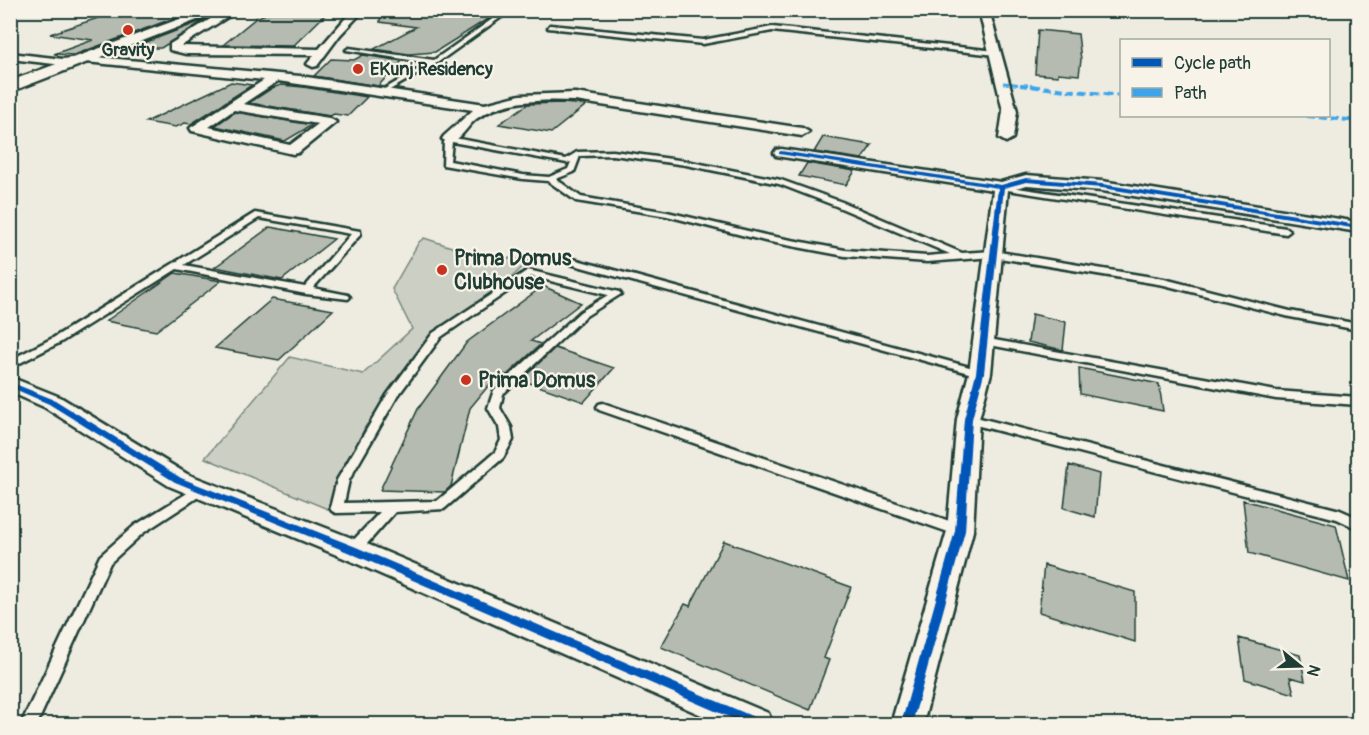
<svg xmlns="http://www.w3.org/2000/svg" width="1369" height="735" viewBox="0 0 1369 735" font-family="Pangolin,sans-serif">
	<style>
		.green { fill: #cccfc4; stroke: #76867c; stroke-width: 1.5 }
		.building { fill: #b5bbb0; stroke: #1f3d34; stroke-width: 1.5 }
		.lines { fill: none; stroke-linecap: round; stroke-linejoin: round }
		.service-casing { stroke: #1f3d34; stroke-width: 5 }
		.minor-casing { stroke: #1f3d34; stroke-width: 5 }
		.tertiary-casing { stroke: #1f3d34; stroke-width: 5 }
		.service { fill: #f7f3e8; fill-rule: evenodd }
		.minor { fill: #f7f3e8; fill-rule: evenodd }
		.tertiary { fill: #f7f3e8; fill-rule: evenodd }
		.quiet-far1 { stroke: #3da4eb; stroke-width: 3; stroke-dasharray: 6 3; stroke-linecap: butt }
		.quiet { stroke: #3da4eb; stroke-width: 4; stroke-dasharray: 8 4; stroke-linecap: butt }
		.cycleway-casing { stroke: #f7f3e8; stroke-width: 3 }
		.cycleway { fill: #0057b8; fill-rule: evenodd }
		.poi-dot { fill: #c8321e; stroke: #f7f3e8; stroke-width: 2 }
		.labels { text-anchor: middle; stroke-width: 4.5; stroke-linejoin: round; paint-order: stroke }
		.far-poi-label { font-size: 18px; font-weight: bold; fill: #1f3d34; stroke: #f7f3e8 }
		.poi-label { font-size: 21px; font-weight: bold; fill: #1f3d34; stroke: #f7f3e8; text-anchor: start }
	</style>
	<rect width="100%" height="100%" fill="#eeece1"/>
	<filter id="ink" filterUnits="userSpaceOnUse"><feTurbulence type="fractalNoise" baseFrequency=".0167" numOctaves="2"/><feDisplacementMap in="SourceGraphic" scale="12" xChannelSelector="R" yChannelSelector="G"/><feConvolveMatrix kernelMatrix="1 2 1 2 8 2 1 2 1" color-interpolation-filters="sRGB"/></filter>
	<g filter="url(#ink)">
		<path class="green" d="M424 238 470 253 529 261 498 290 437 335 365 427 330 510 205 458 290 357 363 374 412 329 392 289 419 242Z"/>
		<path class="building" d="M122 10H196L74 55 54 54 93 40 50 34Z
			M275 10H330L293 46 223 45 256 18Z
			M381 10H450L494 15 435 52 409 54 374 49 416 27 380 22Z
			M207 19 161 48H131Z
			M1038 30 1078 34 1081 60 1079 75 1058 73V76L1035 74Z
			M363 55 402 61 378 86 314 76 331 59 354 60Z
			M231 82 252 85 191 124 185 123 176 127 146 122Z
			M281 85 303 87 367 97 348 116 334 114 330 116 249 103 272 88Z
			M562 103 586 105 551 133 499 124 528 104Z
			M235 112 312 125 285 141 215 126Z
			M823 137 872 145 862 159 814 152Z
			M807 163 855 171 846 185 799 176Z
			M270 227 334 239 282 280 215 267Z
			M175 273 221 281 156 331 106 321Z
			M543 286 581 303 531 341 541 344 507 375 499 373 470 408 451 486 445 492 380 490 418 409 467 342Z
			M272 299 333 310 279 360 215 348Z
			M1032 314 1066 322 1063 350 1028 342Z
			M555 348 614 368 584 402 521 380Z
			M1079 368 1159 384 1163 411 1080 394Z
			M1069 465 1099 474 1095 517 1064 508Z
			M1243 500 1336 525 1349 581 1249 553Z
			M724 541 851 587 824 658 829 660 810 710 661 647 685 604 690 606Z
			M1044 565 1135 592V642L1039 612Z
			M1239 638 1300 655 1305 681 1290 677 1294 694 1245 679Z"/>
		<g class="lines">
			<defs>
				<path id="service" d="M498 10H504L507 13 437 63 386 92 381 91 429 63 346 50 349 48 434 60 501 13Z
					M550 25 703 40 772 27 996 51 999 53 996 55 772 31 703 44 548 28Z
					M449 137 566 159 577 152 613 151 686 161 781 180 842 202 962 253 993 251 1164 279 1290 311 1358 324V330L1290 317 1164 285 993 257 927 262 845 256 765 241 667 216 576 201 548 181 523 179 443 165 444 142 447 138ZM452 142 567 163 571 162 568 169 549 177 523 175 450 161ZM613 155 686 165 779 184 836 206 950 254 927 256 845 250 765 235 667 212 581 197 556 179 574 172 580 156Z
					M998 185 1286 228 1290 231 1286 234 1001 189H998Z
					M255 213 360 231V235L313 288 348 295 350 297 348 299 306 294 177 269 61 342 10 368V360L53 338ZM259 218 351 234 305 287 184 265Z
					M566 257 984 371 985 373 984 375H976L563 262 562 260Z
					M528 270 619 292 621 294 586 316 503 394 500 408 511 427 513 440 503 458 444 509 395 512 358 554 353 555 348 554 346 550 348 546 380 512 336 513 332 511 330 508 337 480 387 395 433 333ZM530 276 608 295 580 312 494 390 488 408 499 427 501 440 495 452 437 501 344 503 349 480 397 397 441 337Z
					M983 338 1276 391 1358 397V405L1276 399 979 343 978 341Z
					M603 403 964 526 966 530 964 534 959 535 954 534 599 410 597 407 599 404Z
					M968 415 1340 510 1358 518V529L1337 519 964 422 962 419 964 416Z
					M202 484 206 486 208 489 206 492 143 533 110 563 37 724H21L100 556 134 526Z"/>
				<path id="minor" d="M225 10H239L181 46 319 49 350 13 346 10 362 12 340 35 317 66 313 67 307 64 314 55 186 54 170 50V44Z
					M979 10H989L1017 111 1013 138 1006 142 999 138 1003 111Z
					M10 53 63 59 86 56 300 76 485 104 520 95 575 93 802 128 809 132 802 136 575 101C541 100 505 99 476 119 467 126 461 140 449 143L442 139 444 136 473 110 278 81 243 104 329 118 336 122 298 153 293 154 192 131 190 128 264 80 86 62 63 65 10 59ZM234 110 318 124 290 145 209 127Z
					M781 149 1001 182 1026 175 1102 181 1358 222V232L1102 191 1027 185 1008 190 991 373 979 419 973 531 923 724H891L947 531 957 419 969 373 993 190 776 156 774 153 776 150Z
					M10 377 60 397 187 474 362 542 768 713 773 724H722L344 558 169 486 44 407 10 392Z"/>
				<path id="tertiary" d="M204 10H223L10 92V81Z"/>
			</defs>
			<use href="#service" class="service-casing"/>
			<use href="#minor" class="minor-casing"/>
			<use href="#tertiary" class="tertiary-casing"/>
			<use href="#service" class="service"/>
			<use href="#minor" class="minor"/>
			<use href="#tertiary" class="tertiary"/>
			<path class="quiet-far1" d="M1042 10 1099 14
				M1003 83 1034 86"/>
			<path class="quiet" d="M1020 85 1122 96
				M1307 116 1358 121"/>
			<defs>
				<path id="cycleway" d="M781 151 1001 185 1026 178 1102 184 1358 225V229L1102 188 1026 182 1004 188 984 373 972 419 965 531 912 724H901L955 531 964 419 976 373 998 188 779 154V152Z
					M10 382 55 400 181 478 356 547 761 720 762 724H745L350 553 175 482 49 404 10 387Z"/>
			</defs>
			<use href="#cycleway" class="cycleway-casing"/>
			<use href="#cycleway" class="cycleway"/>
		</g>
	</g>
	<g class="poi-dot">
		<circle cx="128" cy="30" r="6"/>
		<circle cx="358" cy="69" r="6"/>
		<circle cx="442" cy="270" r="6"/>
		<circle cx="466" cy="380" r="6"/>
	</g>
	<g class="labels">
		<g class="far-poi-label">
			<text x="128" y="56">Gravity</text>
			<text x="370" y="75" text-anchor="start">EKunj Residency</text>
		</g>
		<g class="poi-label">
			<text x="454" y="265">Prima Domus<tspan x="454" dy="24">Clubhouse</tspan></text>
			<text x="478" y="387">Prima Domus</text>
		</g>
	</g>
	<rect width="1369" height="735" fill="none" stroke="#f7f3e8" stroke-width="36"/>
	<rect x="18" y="18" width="1333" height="699" fill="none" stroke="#1f3d34" stroke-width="2" filter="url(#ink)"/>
	<rect x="1120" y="39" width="210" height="78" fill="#f7f3e8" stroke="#a1aaa0" stroke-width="1.5"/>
	<rect x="1132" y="58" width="30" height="9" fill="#0057b8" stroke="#a1aaa0" stroke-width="1.5"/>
	<text x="1174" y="69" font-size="18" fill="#1f3d34">Cycle path</text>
	<rect x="1132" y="88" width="30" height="9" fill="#3da4eb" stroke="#a1aaa0" stroke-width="1.5"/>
	<text x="1174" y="99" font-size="18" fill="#1f3d34">Path</text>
	<g transform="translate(1300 666) rotate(109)" stroke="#f7f3e8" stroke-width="4.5" paint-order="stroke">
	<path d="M0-4.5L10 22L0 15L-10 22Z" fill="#1f3d34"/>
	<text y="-9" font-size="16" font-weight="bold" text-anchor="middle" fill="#1f3d34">N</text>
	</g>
</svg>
